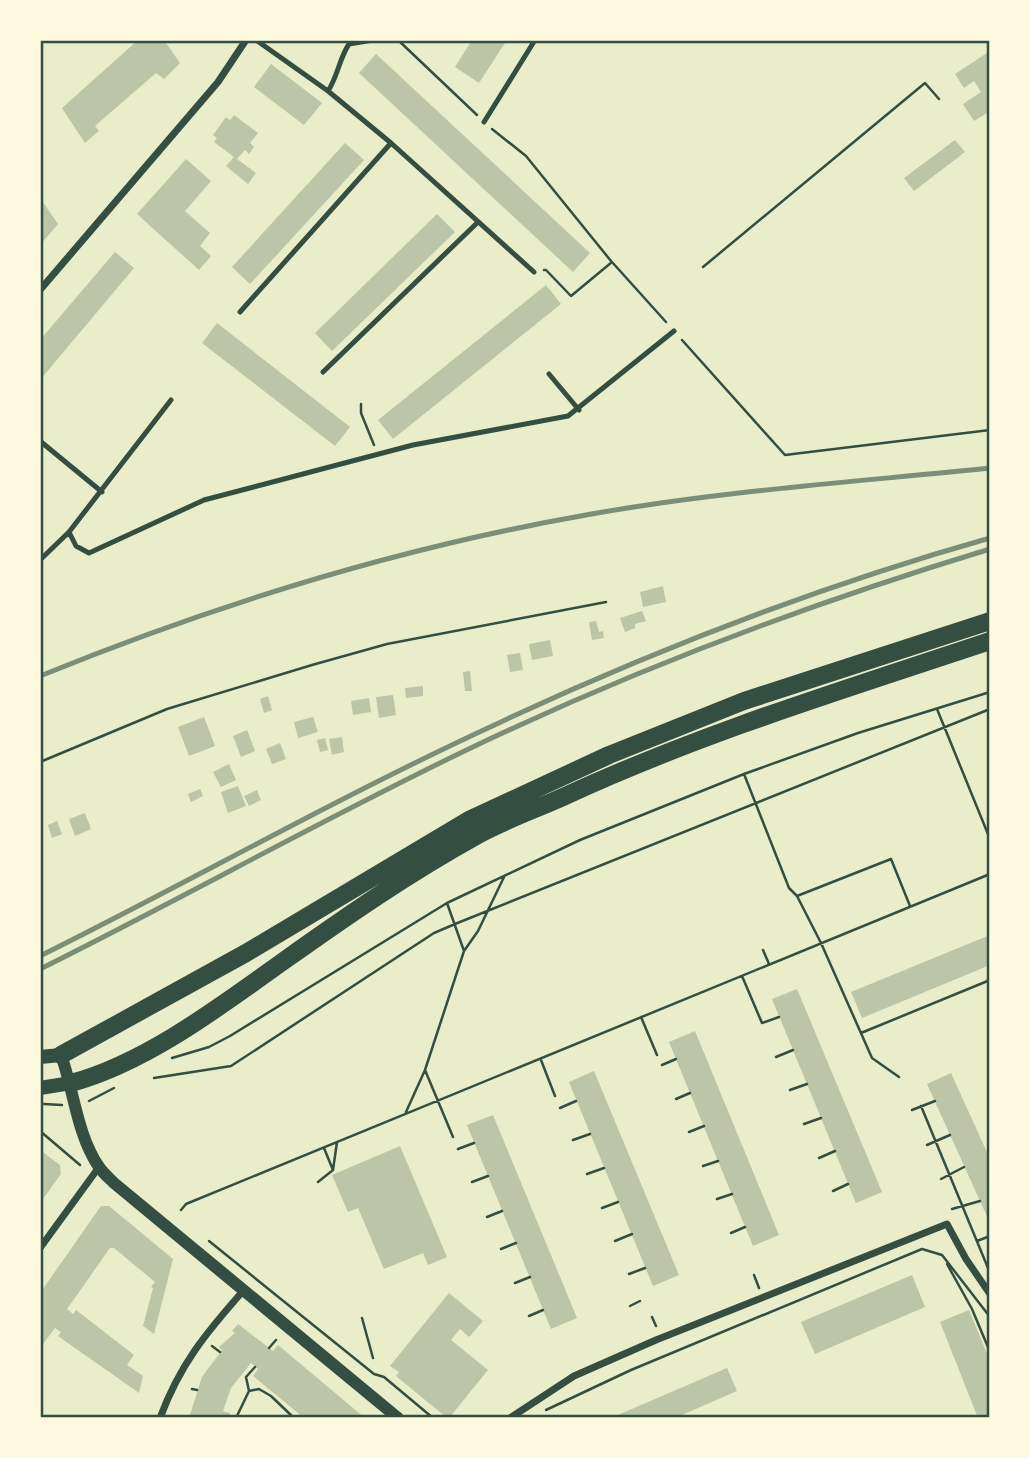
<svg xmlns="http://www.w3.org/2000/svg" width="1030" height="1458" viewBox="0 0 1030 1458" font-family="Signika,sans-serif">
	<style>
		.building { fill: #bcc5a7 }
		.lines { fill: none; stroke-linecap: round; stroke-linejoin: round }
		.path { stroke: #344e41; stroke-width: 2.5 }
		.service { stroke: #344e41; stroke-width: 5 }
		.minor { stroke: #344e41; stroke-width: 7 }
		.tertiary { stroke: #344e41; stroke-width: 12 }
		.secondary { stroke: #344e41; stroke-width: 14 }
		.trunk { stroke: #344e41; stroke-width: 18 }
		.rail { stroke: #7c8e77; stroke-width: 5 }
		.neatline { fill: none; stroke: #344e41; stroke-width: 2.5 }
	</style>
	<rect width="100%" height="100%" fill="#e9edc9"/>
	<path class="building" d="M138 40H164L180 63 164 79 156 73 95 126 99 131 85 143 62 108Z
		M472 40H507L479 83 455 67Z
		M990 51V111L974 121 963 104 981 92 974 81 964 88 955 74Z
		M376 54 590 253 573 272 359 73Z
		M271 64 322 103 304 125 254 87Z
		M234 115 258 133 250 143 254 147 249 154 245 150 237 159 256 173 248 184 226 166 234 157 214 142 217 138 213 135 226 117 230 120Z
		M955 140 965 152 914 191 904 178Z
		M345 143 364 160 250 284 232 267Z
		M186 159 211 181 185 211 210 233 200 246 211 256 199 270 137 214Z
		M40 198 58 224 40 245Z
		M437 214 455 232 332 351 315 333Z
		M115 252 134 268 40 380V340Z
		M546 285 561 304 393 439 378 420Z
		M217 323 350 427 335 446 202 343Z
		M663 586 666 602 643 607 640 592Z
		M642 611 646 621 635 624V628L625 632 620 618Z
		M596 621 599 632 603 631 604 638 592 640 589 622Z
		M550 640 553 656 532 660 529 644Z
		M520 653 523 670 510 672 507 655Z
		M470 671 472 691H465L463 672Z
		M423 686V696L406 698 405 688Z
		M393 695 396 715 379 718 376 697Z
		M268 696 272 710 264 713 260 699Z
		M369 698 371 712 353 715 351 701Z
		M204 717 215 746 189 756 178 727Z
		M313 717 318 732 298 738 294 722Z
		M247 730 255 751 241 757 233 736Z
		M342 737 344 752 332 755 329 739Z
		M325 738 328 750 320 752 317 740Z
		M280 743 286 759 272 764 266 749Z
		M229 764 236 780 221 787 213 772Z
		M238 786 246 806 228 813 221 792Z
		M200 789 203 796 191 802 188 794Z
		M257 790 261 800 249 806 244 796Z
		M85 813 91 829 75 836 69 819Z
		M57 821 62 834 52 838 48 825Z
		M990 935V965L862 1018 851 992Z
		M797 989 882 1192 856 1203 772 999Z
		M695 1031 779 1235 753 1246 669 1042Z
		M594 1071 679 1275 653 1286 569 1082Z
		M951 1073 990 1159V1223L927 1084Z
		M493 1115 577 1318 551 1329 467 1125Z
		M400 1146 447 1257 428 1265 423 1253 384 1269 358 1208 348 1212 332 1175Z
		M40 1150 60 1165 61 1174 40 1203Z
		M101 1206H109L173 1259 154 1334 143 1326 153 1288 151 1287 155 1282 114 1248H110L67 1309 73 1314 76 1310 134 1355 127 1365 143 1376 139 1393 58 1336 61 1332 55 1328 40 1348V1293Z
		M912 1275 925 1307 815 1354 801 1322Z
		M449 1293 483 1321 469 1337 460 1329 451 1340 488 1370 449 1418H447L396 1376 399 1372 390 1366Z
		M969 1310 990 1361V1418H978L940 1322Z
		M238 1324 273 1351 278 1345 365 1418H304L253 1376 258 1369 251 1363 231 1388 223 1411 230 1413 229 1418H189L202 1377 222 1350 219 1347 235 1333 232 1331Z
		M727 1368 737 1391 675 1418H611Z"/>
	<g class="lines">
		<path class="path" d="M398 40 477 115
			M492 129 526 156 611 261
			M703 267 925 83 939 99
			M544 270H546L571 296 612 262 666 322
			M682 340 785 455 990 430
			M361 404V413L374 445
			M937 709 990 839
			M40 762 167 709 312 665 387 644 606 602
			M744 774 789 888 797 896 891 859 910 906
			M797 896 821 943 872 1058 899 1077
			M447 903 464 951 425 1070 453 1137
			M763 950 769 964
			M464 951 478 931 504 877
			M742 976 762 1023 779 1017
			M641 1017 657 1055
			M861 1033 990 980
			M776 1057 793 1050
			M172 1058 209 1047 230 1036 447 903 580 840 744 774 858 733 990 692
			M541 1060 555 1096
			M662 1065 676 1059
			M154 1078 231 1066 434 933 455 924 990 709
			M790 1090 807 1084
			M676 1099 690 1093
			M89 1101 114 1088
			M44 1104 62 1105
			M921 1106 988 1268
			M560 1108 576 1101
			M912 1110 935 1101
			M406 1112 425 1070
			M804 1124 821 1118
			M40 1131 80 1165
			M689 1132 704 1126
			M573 1140 590 1134
			M927 1145 950 1135
			M324 1148 333 1170
			M458 1149 474 1143
			M819 1158 835 1151
			M703 1166 718 1161
			M587 1174 604 1168
			M941 1179 964 1167
			M318 1182 333 1170 337 1142
			M472 1182 488 1176
			M833 1191 848 1184
			M717 1199 732 1194
			M602 1208 618 1202
			M952 1209 980 1201
			M181 1210 186 1204 990 874
			M487 1217 502 1211
			M731 1233 745 1227
			M209 1241 374 1374 384 1377 433 1418
			M615 1241 632 1234
			M977 1241 990 1236
			M501 1249 516 1243
			M947 1264 972 1309 990 1352
			M629 1274 645 1268
			M754 1275 759 1288
			M515 1283 530 1277
			M630 1306 640 1301
			M529 1316 543 1310
			M652 1317 656 1326
			M362 1318 373 1358
			M212 1346 220 1352
			M269 1348 276 1340
			M192 1389 197 1390
			M249 1391 246 1377 255 1367
			M546 1410 631 1370 922 1249 942 1255 990 1317
			M236 1418 249 1391 259 1389 271 1396 294 1418"/>
		<path class="service" d="M256 40 328 91 391 143 534 272
			M328 91C338 76 339 59 349 44L373 40
			M484 122 535 40
			M240 312 391 143
			M323 372 478 222
			M549 374 579 410
			M40 441 102 492
			M69 532 76 546 89 553 204 500 413 445 568 416 674 331
			M40 560 69 532 171 400"/>
		<path class="minor" d="M40 290 218 82 246 40
			M40 1248 99 1167
			M160 1418C180 1364 206 1333 243 1291
			M510 1418 574 1376 656 1340 947 1224 966 1259 990 1294"/>
		<path class="tertiary" d="M61 1055C74 1091 77 1135 99 1167 103 1173 109 1178 114 1183L398 1418"/>
		<path class="secondary" d="M40 1057 61 1055
			M40 1088 71 1083"/>
		<path class="trunk" d="M61 1055 246 953 469 820 609 755 744 701 990 621
			M71 1083C146 1063 222 1005 285 960 347 916 409 873 476 836 503 821 534 810 563 797 701 733 846 689 990 641"/>
		<path class="rail" d="M40 676C217 604 398 548 586 515 719 491 855 482 990 468
			M40 956C185 884 326 804 473 735 639 656 813 588 990 538
			M40 969C187 896 330 815 477 745 643 666 815 602 990 549"/>
	</g>
	<rect width="1030" height="1458" fill="none" stroke="#fefae0" stroke-width="84"/>
	<rect x="42" y="42" width="946" height="1374" class="neatline"/>
</svg>
